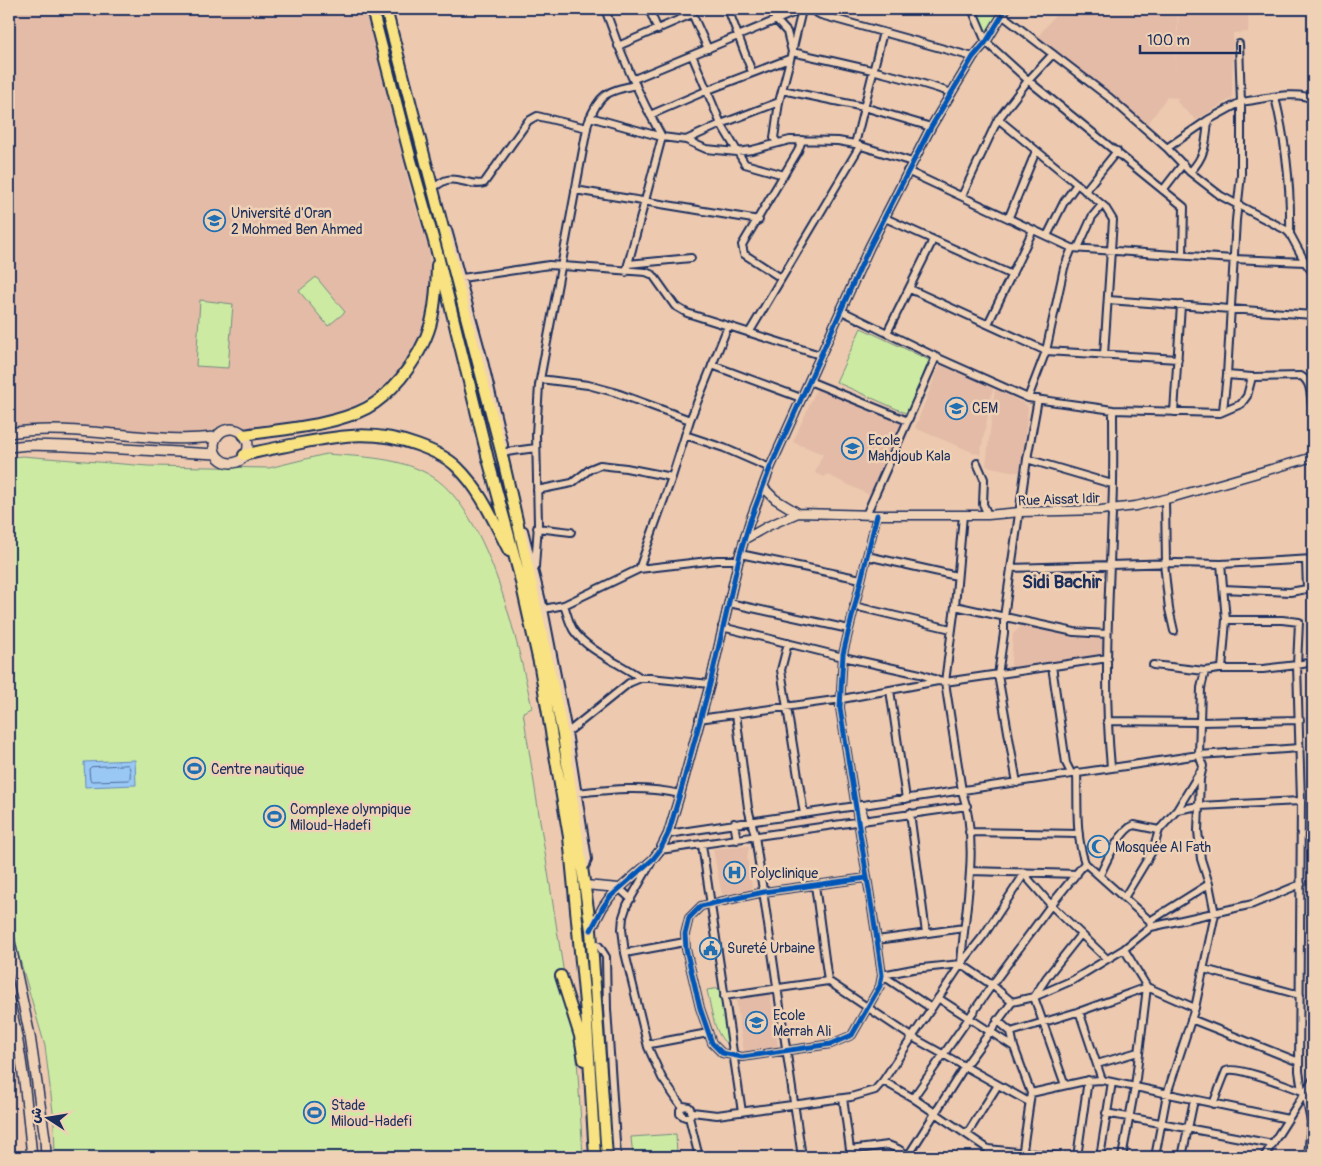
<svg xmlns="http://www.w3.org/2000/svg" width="1322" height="1166" viewBox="0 0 1322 1166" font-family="Pangolin,'Playpen Sans Arabic',sans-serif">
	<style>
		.built { fill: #e3bba7 }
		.green { fill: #cceaa2; stroke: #748c80 }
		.water { fill: #9ac8f5; stroke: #678bb9 }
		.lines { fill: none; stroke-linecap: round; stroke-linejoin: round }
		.shore { stroke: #4e6c9a; stroke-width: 1 }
		.minor-casing { stroke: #1b2f5e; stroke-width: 10 }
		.tertiary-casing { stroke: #1b2f5e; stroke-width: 11 }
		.secondary-casing { stroke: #1b2f5e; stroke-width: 12 }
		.trunk-casing { stroke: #1b2f5e; stroke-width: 14 }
		.minor { stroke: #efd1b5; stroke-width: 6 }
		.tertiary { stroke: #efd1b5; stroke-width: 8 }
		.secondary { stroke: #efd1b5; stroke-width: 9 }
		.trunk { stroke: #f8e281; stroke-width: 10 }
		.cycleway-casing { stroke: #efd1b5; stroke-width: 8 }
		.cycleway { stroke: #0057b8; stroke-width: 5 }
		.labels { text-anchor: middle; stroke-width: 5; stroke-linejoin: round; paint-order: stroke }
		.poi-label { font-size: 14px; fill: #1b2f5e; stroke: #efd1b5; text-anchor: start }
		.street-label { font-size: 14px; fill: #1b2f5e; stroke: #efd1b5 }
		.district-label { font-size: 19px; font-weight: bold; fill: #1b2f5e; stroke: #efd1b5 }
	</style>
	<rect width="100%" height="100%" fill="#ecc9af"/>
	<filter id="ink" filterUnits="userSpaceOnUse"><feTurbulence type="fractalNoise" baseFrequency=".02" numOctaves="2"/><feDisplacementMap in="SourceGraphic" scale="10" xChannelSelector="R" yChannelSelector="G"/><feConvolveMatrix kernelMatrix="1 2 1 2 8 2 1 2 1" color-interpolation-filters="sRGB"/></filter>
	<g filter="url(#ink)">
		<path class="built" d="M9 9H366L411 192 429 251 431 298 421 337 407 362 383 388 353 407 298 427 258 433 225 423 199 438 9 433Z
			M1060 9H1178L1174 86 1179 9H1248V32L1233 33 1232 98 1196 120 1177 102 1178 98 1167 97 1168 95 1148 124 1037 38Z
			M940 364 993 388 980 455 915 428Z
			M817 388 906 426 874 497 826 474 825 477 815 473 823 454 793 442Z
			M995 389 1027 405 1028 409 1021 473 986 466Z
			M1023 625 1074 638 1104 639 1108 641V652L1103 655 1011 667 1013 634Z
			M749 846 747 858 752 887 750 890 722 895 713 849Z
			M770 994 778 1047 744 1052 736 999Z"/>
		<path class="green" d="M975 9H1002L987 36Z
			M316 277 345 312 328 326 299 291Z
			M200 300 233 304 228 368 196 366Z
			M861 328 929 360 908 414 836 382Z
			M326 454C362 457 402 457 433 477 490 514 518 645 532 708L523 712 577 1058 583 1157H55L54 1120 45 1046 9 922V458L22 456 148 466 269 468Z
			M721 988 730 1045C714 1039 711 1006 707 990Z
			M676 1134 677 1157H633L631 1137Z"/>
		<path class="water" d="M135 760 136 785 85 787 84 762Z"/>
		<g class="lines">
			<path class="shore" d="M128 765C131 768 131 777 129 780L92 781 90 780 89 769 91 767Z"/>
			<defs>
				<path id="minor" d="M605 9C620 53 639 96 662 137L686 140 706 149 737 152 752 150 790 140 838 141 855 144 912 162
					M649 9 658 30
					M690 9 708 49
					M728 9 752 72
					M771 9 776 20 787 32 792 52 779 102 774 138 777 142
					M810 9 821 15 973 57
					M972 9 986 42 1030 82 1184 207 1183 255
					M802 10 792 52C846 64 899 75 952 93
					M1002 15 1110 98 1167 148 1208 120 1241 102 1239 44
					M618 46 692 14
					M692 55 721 124 745 164 784 175
					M634 79 803 9
					M782 90 864 107 931 127
					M1275 97C1286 142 1291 187 1290 234
					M650 115 708 90 789 59
					M590 117 662 137 626 272
					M998 119 1105 207 1113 220 1104 355
					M686 140 721 124 779 102
					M855 144 883 32
					M1167 148 1190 172 1221 196 1286 230 1290 234 1305 262 1313 273
					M907 171 1072 248 1233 259 1305 262
					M1190 172C1206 156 1206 141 1208 120
					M436 186C439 184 443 181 447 180 459 177 472 187 484 183L528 121 537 116 587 128
					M575 190 759 220
					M1163 190 1183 164
					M1085 191 1117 151
					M962 196 997 121 1026 83 1053 54
					M1009 217 1036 151
					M885 218 1012 275
					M448 230 482 353 504 445
					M1047 236 1064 202 1077 184
					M1078 248 1092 217 1102 205
					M628 264 691 258
					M462 278 549 265 646 272 653 275 675 306 687 313 820 355
					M781 278 744 254 742 245 798 151 802 140
					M910 289 1046 351 1178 359
					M1108 300 1313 315
					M840 310 936 357 1028 398 1113 410 1220 413 1241 404 1247 396 1252 377
					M988 324 1033 230
					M749 333 860 146
					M887 333 931 244 932 239
					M712 365 801 398
					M1227 375 1252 377 1301 376C1313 383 1310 400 1313 412
					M540 379 588 385 614 392 690 420
					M809 381 908 421
					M1028 398 1046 351 1064 268 1072 248
					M1223 410 1227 375 1236 220 1241 175V102C1259 100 1299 89 1313 100
					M1174 412 1181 305
					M685 435 724 448 770 468
					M506 452 536 448
					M1027 459 1112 484
					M977 463 984 479 983 504 988 515
					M537 490 572 483 590 469 600 465 626 468 672 477
					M1165 500 1166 563
					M866 515 936 357
					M537 528 571 532
					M524 530 544 609 568 732 588 859 586 865 582 868
					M740 554 861 579
					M867 556 957 576
					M1164 563 1169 609 1174 631
					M1221 564 1226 620 1222 669
					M535 567 538 524 536 434 539 385 588 123C599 94 606 91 636 85
					M1011 568 1176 563 1221 564 1313 559
					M639 569 672 477 690 420 728 326
					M1223 589 1290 592 1307 589 1306 560
					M729 603 849 629
					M564 605C567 613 569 624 574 631 587 650 621 664 641 678
					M854 606 951 629
					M955 606 1074 632 1107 634
					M544 609 564 605 639 569 717 560H739
					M1226 620H1282L1299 622 1297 665 1301 801 1299 1071 1302 1091
					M722 627 843 657 920 674 937 680
					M788 643 781 670 804 814
					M1153 665 1205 671 1219 669H1263L1297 665 1313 662
					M1052 666 1066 763 1071 773
					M890 690 906 799
					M736 714 748 808 755 836 802 1157
					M699 719 842 699 938 681 945 682 1108 658
					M1107 721 1200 722 1300 720
					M568 732 629 683 641 678H650L710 684
					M1111 767C1103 683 1109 598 1112 513 1114 479 1113 444 1113 410
					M1017 783 998 675 1004 633V617L1027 459 1038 399
					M577 793C612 789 646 786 680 794
					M861 805 864 820
					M1177 810 1199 806 1301 801
					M910 813 926 933
					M734 823 737 840
					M969 832 1079 834
					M668 834 1199 755 1300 748
					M702 845 742 1112
					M660 850 967 806
					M651 863 627 905 623 917 622 929 625 953 648 1047 662 1078 682 1107
					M1085 863 1150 921 1151 927
					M970 871 1077 874
					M1100 875C1106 862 1120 830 1134 825L1159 830
					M866 878 764 892 701 906 689 918 685 934 686 949 700 1008 712 1043 722 1053 742 1057 831 1044 852 1035 880 986 882 975 877 940 840 708 843 654 877 515
					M815 885 828 981 912 1037 1029 1102
					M619 888 631 899
					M1124 898 1153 850 1159 830 1177 810 1200 772
					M1150 921 1209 884
					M877 940 964 928
					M592 943 599 946 606 957 607 1009 617 1157
					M625 953 685 942
					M961 963C965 907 980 845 962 791L945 682 955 606 963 515
					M1204 969 1300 995
					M882 975 913 969 961 964 992 985 1012 1002
					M882 975 931 1008
					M724 996 828 981
					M938 998 1014 1047
					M1079 1011 1102 1080
					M1191 1019 1299 1062
					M997 1020 1011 1032 1014 1047 1031 1093 1022 1157
					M1011 1032 1084 1010 1147 987 1195 1008
					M650 1044 708 1033
					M1097 1064 1138 1052
					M883 1081 913 1098 988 1149 1062 1157
					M1065 1085 1034 997 1047 977 1081 934
					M1031 1093 1085 1081 1102 1080 1288 1119
					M843 1098 851 1157
					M913 1098 992 985 1051 905 1085 863C1075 835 1078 802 1077 772
					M1213 1104 1226 1071C1236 1065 1291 1087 1305 1092L1311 1122 1308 1157
					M692 1112 717 1115 851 1097 875 1090 883 1081 961 964 984 935 1021 879 1023 873 1051 905 1107 959
					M1106 1113 1273 1144
					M689 1117H685L680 1114V1110L683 1106 689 1107C692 1110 692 1114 689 1117L699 1157
					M967 1134 998 1085
					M988 1149 990 1157
					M850 1150 888 1145 898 1149 910 1157
					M908 1156 965 1066 1012 1002 1034 997 1073 980 1124 949 1151 927 1253 904 1301 884
					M1077 1157 1088 1080
					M1100 1157 1112 1082
					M1122 1157 1135 1087 1147 987 1124 949
					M1155 1157 1167 1094 1195 1008 1215 914 1209 884 1201 859 1198 831 1200 779 1203 766 1199 755 1201 688 1205 671
					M1182 1157 1194 1100
					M1264 1157 1313 1080"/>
				<path id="tertiary" d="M763 487 775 499 798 513
					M745 539 768 526 798 513 877 515H988L1020 512 1101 510 1136 506 1174 497 1313 457
					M585 885 619 888
					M591 930 603 907 610 897 653 859 660 850 668 834 680 794 710 684 740 554 750 521 770 468 869 248 931 127 973 57 986 42 1006 9"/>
				<path id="secondary" d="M214 446a17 17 0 1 1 34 0a17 17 0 1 1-34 0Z
					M9 433C57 425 113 435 162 438 180 440 198 438 216 437
					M9 447 28 445 66 446 216 454
					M9 937 30 1036 45 1138 46 1157
					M9 1000C22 1051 27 1104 32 1157"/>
				<path id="trunk" d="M372 9 411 160 437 252 488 459 519 573 540 667 569 837 587 1024 595 1157
					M386 9 501 451 528 568 563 735 591 930 607 1157
					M244 435C282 429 333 426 367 408 380 401 391 390 401 378 432 339 436 314 437 265
					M244 455C263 450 282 447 301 443 343 435 375 430 417 445 431 450 446 456 457 467 481 490 494 522 509 551
					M561 976 580 1036 584 1060"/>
			</defs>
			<use href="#minor" class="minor-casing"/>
			<use href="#tertiary" class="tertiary-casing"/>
			<use href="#secondary" class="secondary-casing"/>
			<use href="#trunk" class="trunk-casing"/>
			<use href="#minor" class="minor"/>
			<use href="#tertiary" class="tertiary"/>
			<use href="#secondary" class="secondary"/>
			<use href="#trunk" class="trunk"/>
			<defs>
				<path id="cycleway" d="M866 878 764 892 701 906 689 918 685 934 686 949 700 1008 712 1043 722 1053 742 1057 831 1044 852 1035 880 986 882 975 877 940 840 708 843 654 877 515
					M591 930 603 907 610 897 653 859 660 850 668 834 680 794 710 684 740 554 750 521 770 468 869 248 931 127 973 57 986 42 1006 9"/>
			</defs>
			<use href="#cycleway" class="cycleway-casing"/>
			<use href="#cycleway" class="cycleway"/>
		</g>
	</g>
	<defs>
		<symbol id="university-ring" viewBox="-11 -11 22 22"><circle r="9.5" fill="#efd1b5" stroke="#1f6fb2" stroke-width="1.5"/><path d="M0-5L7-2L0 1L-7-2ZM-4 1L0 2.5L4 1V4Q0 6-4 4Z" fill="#1f6fb2"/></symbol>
		<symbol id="school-ring" viewBox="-11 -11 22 22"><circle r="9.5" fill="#efd1b5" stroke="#1f6fb2" stroke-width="1.5"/><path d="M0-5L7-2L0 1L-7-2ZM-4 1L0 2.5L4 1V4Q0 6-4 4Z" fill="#1f6fb2"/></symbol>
		<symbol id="stadium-ring" viewBox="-11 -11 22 22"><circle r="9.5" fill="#efd1b5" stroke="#1f6fb2" stroke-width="1.5"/><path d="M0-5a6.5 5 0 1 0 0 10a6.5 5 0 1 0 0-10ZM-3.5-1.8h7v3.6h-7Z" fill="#1f6fb2"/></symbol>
		<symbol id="mosque-ring" viewBox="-11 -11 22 22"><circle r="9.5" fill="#efd1b5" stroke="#1f6fb2" stroke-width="1.5"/><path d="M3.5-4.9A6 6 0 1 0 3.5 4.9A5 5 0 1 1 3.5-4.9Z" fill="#1f6fb2"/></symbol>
		<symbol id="hospital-ring" viewBox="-11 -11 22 22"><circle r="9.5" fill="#efd1b5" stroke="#1f6fb2" stroke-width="1.5"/><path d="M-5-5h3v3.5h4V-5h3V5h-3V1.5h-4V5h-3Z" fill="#1f6fb2"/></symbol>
		<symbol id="civic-ring" viewBox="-11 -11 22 22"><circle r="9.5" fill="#efd1b5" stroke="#1f6fb2" stroke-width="1.5"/><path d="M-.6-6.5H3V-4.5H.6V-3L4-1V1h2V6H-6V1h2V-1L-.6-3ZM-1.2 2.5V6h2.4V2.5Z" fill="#1f6fb2"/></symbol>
	</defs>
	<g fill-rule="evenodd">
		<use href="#university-ring" x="202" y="208" width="25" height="25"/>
		<use href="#school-ring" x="944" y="396" width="25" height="25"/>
		<use href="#school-ring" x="840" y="436" width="25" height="25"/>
		<use href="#stadium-ring" x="182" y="756" width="25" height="25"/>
		<use href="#stadium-ring" x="262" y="804" width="25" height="25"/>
		<use href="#mosque-ring" x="1086" y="834" width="25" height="25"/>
		<use href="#hospital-ring" x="722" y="860" width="25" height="25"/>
		<use href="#civic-ring" x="698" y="936" width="25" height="25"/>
		<use href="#school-ring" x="744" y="1010" width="25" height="25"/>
		<use href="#stadium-ring" x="302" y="1100" width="25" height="25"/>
	</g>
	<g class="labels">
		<g class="poi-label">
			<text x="231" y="218">Université d'Oran<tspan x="231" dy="16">2 Mohmed Ben Ahmed</tspan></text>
			<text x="972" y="413">CEM</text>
			<text x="868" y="445">Ecole<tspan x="868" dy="16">Mahdjoub Kala</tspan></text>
			<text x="211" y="774">Centre nautique</text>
			<text x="290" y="814">Complexe olympique<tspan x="290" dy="16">Miloud-Hadefi</tspan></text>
			<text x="1115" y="852">Mosquée Al Fath</text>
			<text x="750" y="878">Polyclinique</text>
			<text x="727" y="953">Sureté Urbaine</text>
			<text x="773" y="1020">Ecole<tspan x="773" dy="16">Merrah Ali</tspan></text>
			<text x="331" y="1110">Stade<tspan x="331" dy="16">Miloud-Hadefi</tspan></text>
		</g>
		<g class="street-label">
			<text transform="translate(1059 499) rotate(-2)" y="5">Rue Aissat Idir</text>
		</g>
		<g class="district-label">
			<text x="1062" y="588">Sidi Bachir</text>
		</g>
	</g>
	<rect width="1322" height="1166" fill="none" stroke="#efd1b5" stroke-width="30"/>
	<rect x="15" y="15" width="1292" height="1136" fill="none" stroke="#1b2f5e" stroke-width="2" filter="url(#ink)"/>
	<g transform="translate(48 1118) rotate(282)" stroke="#efd1b5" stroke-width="4" paint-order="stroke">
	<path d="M0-4L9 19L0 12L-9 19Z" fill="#1b2f5e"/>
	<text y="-8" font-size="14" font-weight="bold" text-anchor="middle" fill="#1b2f5e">ش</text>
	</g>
	<path d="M1140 45v8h100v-8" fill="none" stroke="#1b2f5e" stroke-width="2.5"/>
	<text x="1147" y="45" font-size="15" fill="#1b2f5e" stroke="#efd1b5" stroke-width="4" paint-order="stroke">100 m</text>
</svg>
